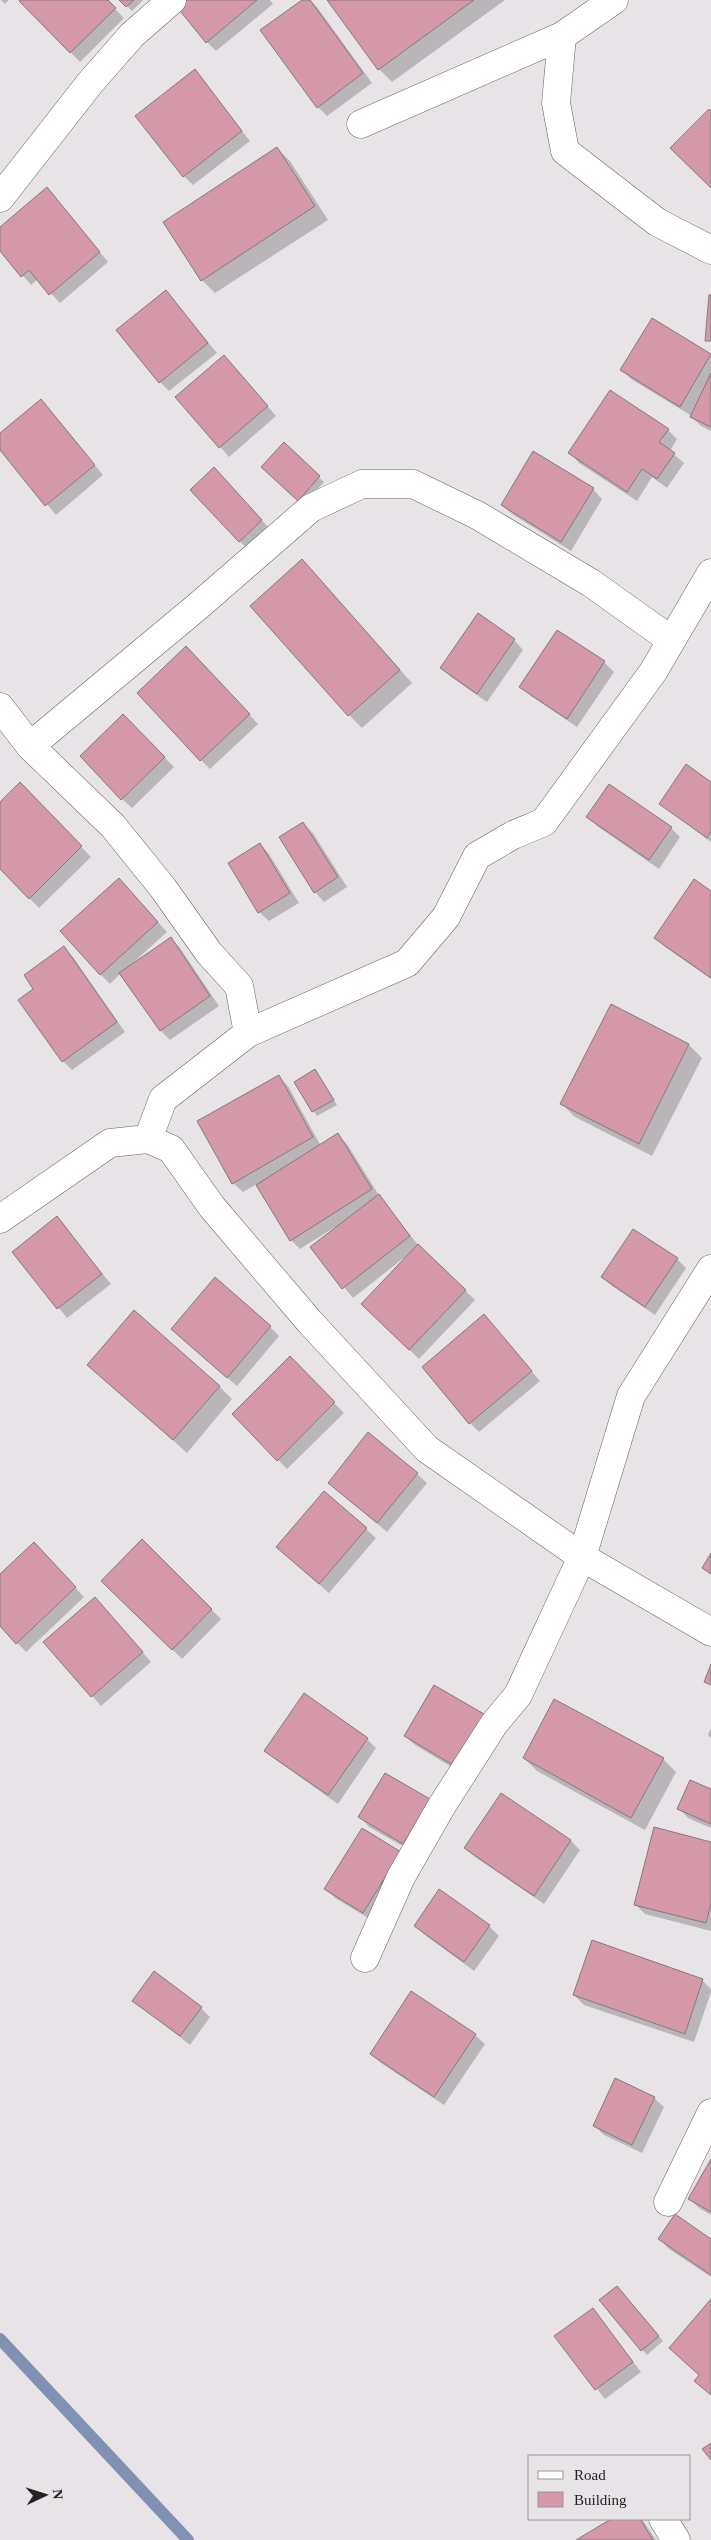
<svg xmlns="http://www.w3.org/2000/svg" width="711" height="2540" viewBox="0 0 711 2540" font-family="'Times New Roman',serif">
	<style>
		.shadow { fill: #0003 }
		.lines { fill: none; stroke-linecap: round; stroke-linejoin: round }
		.stream { stroke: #8091b4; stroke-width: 12 }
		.building { fill: #d498a9; stroke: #817b7c }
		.street-casing { stroke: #666266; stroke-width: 29 }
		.street { stroke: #fff; stroke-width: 28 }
	</style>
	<rect width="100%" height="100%" fill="#e8e3e7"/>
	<path class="shadow" d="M1 0H9L5 4Z
		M22 0H106L124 18 80 62 20 1Z
		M121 0H143L132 11Z
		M187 0H270L273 4 216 51 207 42Z
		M304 0H310L317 7 372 83 327 116 318 107Z
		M329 0H505L392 82 379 69Z
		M194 71 250 141 193 185 184 176Z
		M277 148 290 161 328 220 215 293 202 280Z
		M47 189 108 262 60 303 38 279 31 285 0 249V228Z
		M166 292 217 353 169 391 160 382Z
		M652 319 711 355V431L701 426 690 415 631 379 622 370Z
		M233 366 276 416 229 457 177 397Z
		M41 401 103 475 56 515 0 448V435Z
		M668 430 677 439 670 451 684 463 667 488 652 477 637 501 579 463 570 453Z
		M284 444 324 482 303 505 267 471Z
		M223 479 271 530 249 551 192 490Z
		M593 489 602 499 571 551 512 514 502 505Z
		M315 574 412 683 362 728 349 715Z
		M514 640 523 650 487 702 451 677 442 668Z
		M196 657 258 724 210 769 201 760Z
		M604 662 614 672 577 727 531 696 521 686Z
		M123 715 174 767 132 808 122 799Z
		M711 783V842L660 803Z
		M20 784 91 857 39 908 0 867V804Z
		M588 816 671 828 680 837 659 869 597 826Z
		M303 823 313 833 347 887 324 902 315 892 281 837Z
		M260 844 269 854 299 903 269 921 259 912Z
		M128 889 167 932 133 963 171 939 180 948 219 1006 170 1040 161 1031 121 973 110 984 100 974Z
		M711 893V979L665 947 655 938Z
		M64 948 73 957 125 1032 72 1070 63 1061 35 989Z
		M611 1006 689 1045 702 1058 652 1156 575 1117 562 1104Z
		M315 1070 337 1105 317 1116 295 1083Z
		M279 1077 288 1086 321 1146 338 1135 347 1144 380 1197 418 1245 475 1300 419 1359 362 1304 405 1257 353 1298 312 1247 336 1229 335 1227 300 1249 291 1240 257 1184 243 1192 233 1183Z
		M57 1218 111 1284 67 1318 14 1252Z
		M677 1259 686 1268 655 1315 612 1286 603 1277Z
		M484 1316 540 1381 479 1432 470 1423Z
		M270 1327 279 1336 237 1386 182 1339Z
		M290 1358 344 1413 287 1469 233 1414Z
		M89 1365 219 1386 232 1399 187 1453Z
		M417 1474 427 1483 387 1532 329 1483Z
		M366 1529 376 1538 329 1593 287 1556Z
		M142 1541 221 1619 182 1659 103 1581Z
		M43 1553 84 1597 26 1652 0 1625V1576Z
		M104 1608 151 1662 101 1706 45 1642Z
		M483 1715 493 1725 463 1774 415 1745 405 1736Z
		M711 1728V1738L708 1735Z
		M367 1739 376 1748 338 1804 276 1760 266 1751Z
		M524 1758 663 1759 676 1772 645 1830 537 1771Z
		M711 1791V1828L688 1818 679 1808Z
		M501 1794 571 1841 580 1850 544 1904 475 1857 465 1848Z
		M429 1800 413 1852 369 1827 360 1817Z
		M711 1843V1931L645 1914 636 1905Z
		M400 1853 373 1921 335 1898 326 1889Z
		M440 1891 489 1926 499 1936 474 1971 425 1935 415 1926Z
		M702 1980 711 1989V1992L694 2042 584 2005 574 1995Z
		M134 2001 201 2008 210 2017 190 2045Z
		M475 2035 485 2044 444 2105 381 2063 371 2054Z
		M654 2098 664 2107 642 2153 604 2135 595 2126Z
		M711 2162V2215L699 2208 690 2199Z
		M660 2239 711 2240V2277L669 2249Z
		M622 2292 663 2341 647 2355 601 2301Z
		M592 2309 641 2372 605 2399 556 2336Z
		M613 2519H642L656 2540H579Z"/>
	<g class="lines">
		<path class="stream" d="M0 2339 188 2540"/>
	</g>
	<path class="building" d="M20 0H108L116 8 70 53 19 1Z
		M119 0H134L126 7Z
		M185 0H257L206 43 177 7Z
		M302 0H310L363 73 317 108 260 30Z
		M327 0H474L378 70Z
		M195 69 242 131 183 177 135 116Z
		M709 109 711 111V188L670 148Z
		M277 147 315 206 201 281 163 222Z
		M47 187 100 252 49 295 29 270 21 277 0 251V227Z
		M166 290 208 343 159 383 116 330Z
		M709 295H711V341H705Z
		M652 318 711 354 680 407 620 370Z
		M224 355 268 406 219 448 175 397Z
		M711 373V427L690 417Z
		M610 390 669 429 659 442 675 453 657 479 642 469 627 492 568 453Z
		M41 399 95 465 45 506 0 450V433Z
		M284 442 320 476 298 501 261 467Z
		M533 451 594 488 561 542 501 505Z
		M214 467 262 520 239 542 190 490Z
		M302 559 400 670 348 716 250 606Z
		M478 613 515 639 477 694 440 668Z
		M557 630 605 661 567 719 519 687Z
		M186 646 250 714 200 761 137 693Z
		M123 714 165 757 121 800 80 756Z
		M686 764 711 782V831L707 838 659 804Z
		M20 782 82 846 29 899 0 869V802Z
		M609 784 672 827 649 860 586 817Z
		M303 822 338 877 314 893 279 837Z
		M260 843 290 893 258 913 228 863Z
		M119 878 158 922 100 975 60 931Z
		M694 879 711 891V978L654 938Z
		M171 937 210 996 160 1031 119 973Z
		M64 946 117 1022 62 1062 18 1000 33 989 24 975Z
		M611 1004 689 1044 639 1144 560 1104Z
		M315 1069 334 1100 312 1112 294 1082Z
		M279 1075 313 1137 232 1184 197 1121Z
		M338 1133 372 1189 290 1241 256 1185Z
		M379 1194 410 1236 342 1289 310 1247Z
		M57 1216 102 1274 57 1309 12 1252Z
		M633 1229 678 1258 645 1307 601 1277Z
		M418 1244 466 1290 409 1350 361 1304Z
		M215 1277 271 1326 227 1378 171 1329Z
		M134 1310 220 1386 173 1440 87 1365Z
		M484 1314 532 1371 469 1424 422 1367Z
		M290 1356 335 1402 277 1461 232 1414Z
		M368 1432 418 1473 377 1523 328 1483Z
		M324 1491 367 1528 319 1584 276 1547Z
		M142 1539 212 1609 172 1650 101 1581Z
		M34 1542 76 1587 16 1644 0 1626V1574Z
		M711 1553V1574L702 1568Z
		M95 1597 143 1652 91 1697 43 1642Z
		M711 1664V1685L704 1682Z
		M434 1685 484 1714 453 1765 404 1736Z
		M304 1693 368 1738 328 1795 264 1751Z
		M554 1699 664 1758 631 1818 523 1758Z
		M385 1773 430 1799 403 1844 358 1817Z
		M690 1780 711 1789V1824L677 1809Z
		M501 1793 571 1840 534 1896 464 1848Z
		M654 1827 711 1842V1903L706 1923 634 1905Z
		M362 1828 401 1852 363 1913 324 1889Z
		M439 1889 490 1925 464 1962 414 1926Z
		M592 1940 703 1979 685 2034 573 1995Z
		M154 1971 202 2007 180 2036 132 2001Z
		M411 1991 476 2034 434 2097 370 2054Z
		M615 2078 655 2097 632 2145 593 2126Z
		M711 2159V2212L688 2199Z
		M675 2214 711 2239V2275L658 2239Z
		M617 2286 659 2336 641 2351 599 2300Z
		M711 2299V2395L694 2381 699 2375 669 2348Z
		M593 2308 633 2362 595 2390 554 2336Z
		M711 2443V2460L702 2449Z
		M611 2519H640L653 2540H576Z"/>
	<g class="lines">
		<defs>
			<path id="street" d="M562 36 556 103 565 151 657 222 711 250
				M361 124 562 36 614 0
				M0 198 90 83 132 35 172 0
				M0 707 30 746 113 826 163 888 209 953 239 986 248 1033
				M30 746 197 607 311 508 362 484H413L477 515 591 583 671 640
				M148 1139 163 1099 248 1033 407 963 446 917 477 856 513 835 544 822 653 672 711 573
				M0 1219 110 1143 148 1139 171 1149 212 1207 309 1321 427 1449 582 1557 711 1632
				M365 1958 401 1877 441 1807 494 1724 518 1695 582 1557 631 1396 711 1269
				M668 2202 711 2113
				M663 2519 676 2540"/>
		</defs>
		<use href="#street" class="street-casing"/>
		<use href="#street" class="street"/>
	</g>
	<rect x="528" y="2455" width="162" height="65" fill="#e8e3e7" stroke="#9a9699"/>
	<rect x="538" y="2471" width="25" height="8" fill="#ffffff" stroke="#9a9699"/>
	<text x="574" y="2480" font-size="15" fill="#242224">Road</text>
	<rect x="538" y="2492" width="25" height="15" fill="#d498a9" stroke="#9a9699"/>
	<text x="574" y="2505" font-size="15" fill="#242224">Building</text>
	<g transform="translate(45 2495) rotate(86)" stroke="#e8e3e7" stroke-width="4" paint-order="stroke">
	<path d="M0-4L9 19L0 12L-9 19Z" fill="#242224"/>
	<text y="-8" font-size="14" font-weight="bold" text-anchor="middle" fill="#242224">N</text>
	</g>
</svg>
